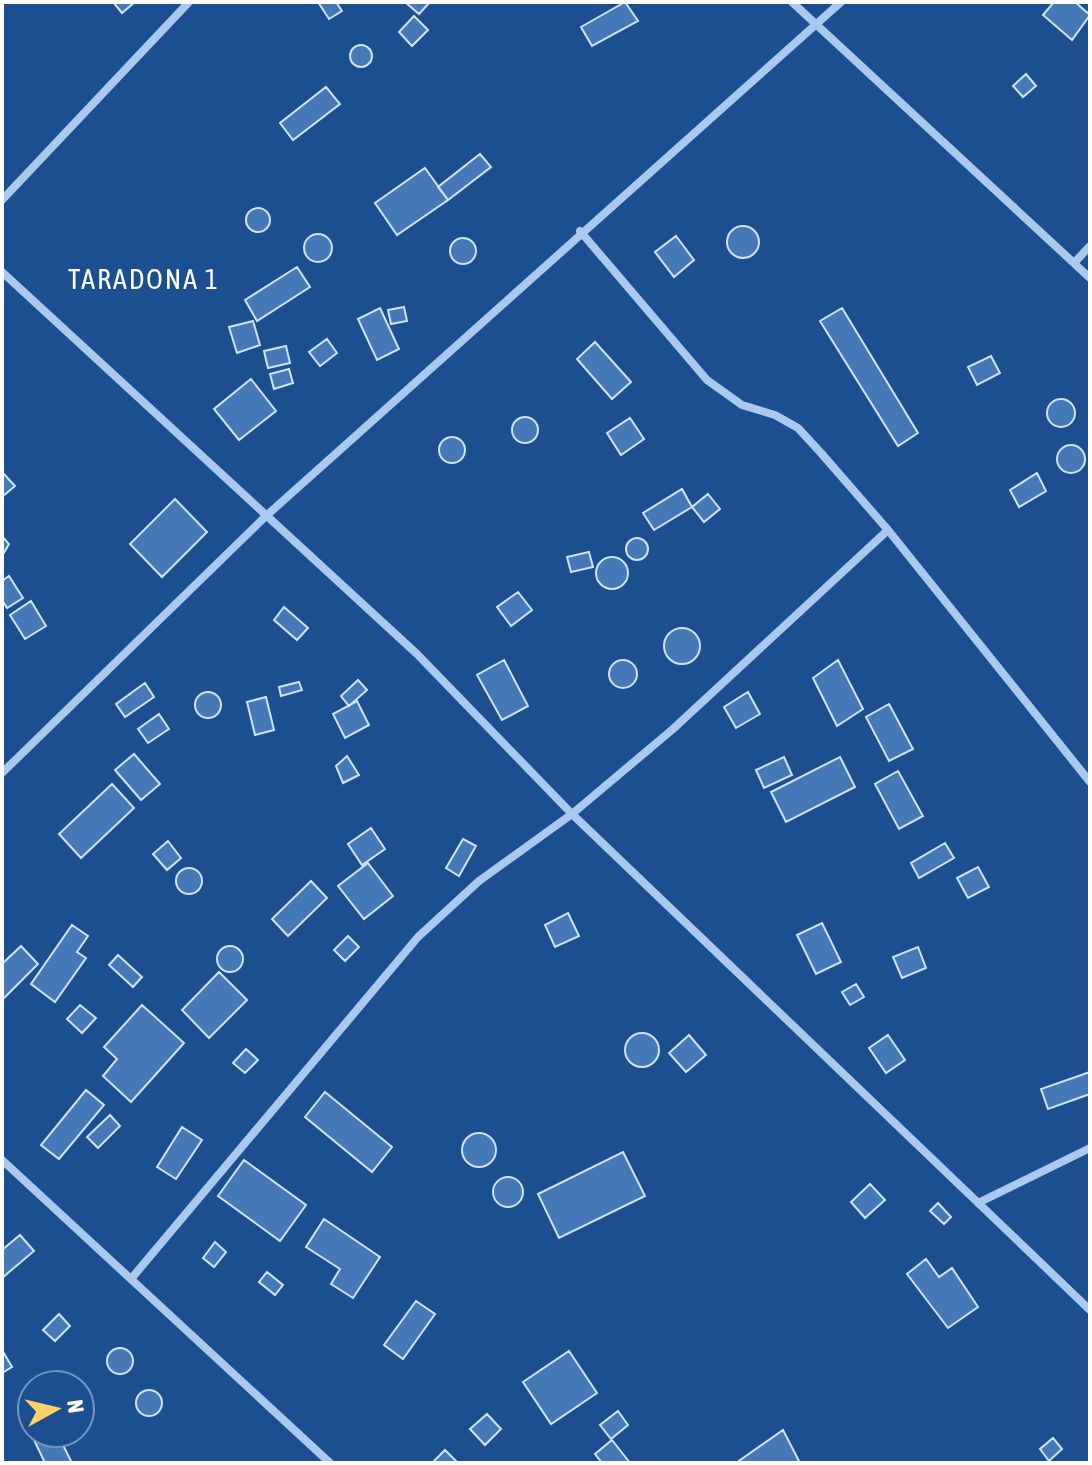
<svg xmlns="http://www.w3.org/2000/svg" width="1092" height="1465" viewBox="0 0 1092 1465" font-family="'Asap Condensed',sans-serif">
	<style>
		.building { fill: #4478b7; stroke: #cfe3fa; stroke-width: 2 }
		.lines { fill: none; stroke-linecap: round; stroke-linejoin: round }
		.street { stroke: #a9c9ee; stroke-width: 8 }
		.labels { text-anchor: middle; stroke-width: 6; stroke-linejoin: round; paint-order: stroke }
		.neighbourhood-label { font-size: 28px; letter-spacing: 2px; fill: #fff; stroke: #1b4f8f }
	</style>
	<rect width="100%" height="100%" fill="#1b4f8f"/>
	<path class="building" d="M113 2H135L122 13Z
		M318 2H336L342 11 329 19Z
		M405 2H430L419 14Z
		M625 2 638 21 592 46 581 27Z
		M1054 2H1075L1090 15 1072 40 1043 15Z
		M414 16 428 30 412 46 399 32Z
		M350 56a11 11 0 1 1 22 0a11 11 0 1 1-22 0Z
		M1026 74 1036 86 1023 97 1013 86Z
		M326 87 340 104 293 140 280 123Z
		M480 154 491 167 448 200 438 187Z
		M425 168 448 200 397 235 375 203Z
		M246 220a12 12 0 1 1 24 0a12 12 0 1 1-24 0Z
		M727 242a16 16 0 1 1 32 0a16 16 0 1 1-32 0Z
		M304 248a14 14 0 1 1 28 0a14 14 0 1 1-28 0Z
		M676 236 694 260 674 277 655 252Z
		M450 251a13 13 0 1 1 26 0a13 13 0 1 1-26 0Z
		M297 267 310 287 257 321 245 300Z
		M404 307 407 321 391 324 388 310Z
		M380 308 399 349 377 360 358 319Z
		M842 308 918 433 898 446 820 321Z
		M253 321 260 345 237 353 229 327Z
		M327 339 337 353 320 366 309 352Z
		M595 342 631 382 612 399 577 359Z
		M286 346 290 363 268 368 264 351Z
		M991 356 1000 373 977 385 968 367Z
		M289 369 293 383 274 389 270 374Z
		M251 379 276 411 239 440 214 409Z
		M1047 413a14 14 0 1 1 28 0a14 14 0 1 1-28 0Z
		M512 430a13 13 0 1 1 26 0a13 13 0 1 1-26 0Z
		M630 418 644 439 621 455 607 433Z
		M439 450a13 13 0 1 1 26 0a13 13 0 1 1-26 0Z
		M1057 459a14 14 0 1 1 28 0a14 14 0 1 1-28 0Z
		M2 472 15 486 2 497Z
		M1037 473 1046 491 1019 507 1010 490Z
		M682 489 692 507 654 530 643 513Z
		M708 494 720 509 704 522 692 507Z
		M175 499 207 532 162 577 130 544Z
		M2 536 9 544 2 556Z
		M626 549a11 11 0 1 1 22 0a11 11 0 1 1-22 0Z
		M589 552 593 567 571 572 567 557Z
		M596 573a16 16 0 1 1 32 0a16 16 0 1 1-32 0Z
		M9 576 23 598 7 608 2 600V581Z
		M518 592 532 610 511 626 497 607Z
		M31 601 46 626 25 639 10 615Z
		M284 607 308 628 297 640 274 620Z
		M664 646a18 18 0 1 1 36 0a18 18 0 1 1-36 0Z
		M609 674a14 14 0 1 1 28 0a14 14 0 1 1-28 0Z
		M504 660 528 706 502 720 477 675Z
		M838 660 863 709 837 726 813 678Z
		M358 680 367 690 349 706 341 696Z
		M299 682 302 690 281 696 279 687Z
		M145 683 154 697 125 717 116 704Z
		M195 705a13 13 0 1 1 26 0a13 13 0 1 1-26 0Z
		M748 692 760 714 736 728 724 707Z
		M266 697 274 730 255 735 247 702Z
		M357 701 369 725 345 738 333 714Z
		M889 704 913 749 889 761 866 717Z
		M159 714 169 729 148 743 138 729Z
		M134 754 160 784 141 800 115 770Z
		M347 756 359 775 343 783 336 766Z
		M784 757 792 775 764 788 756 770Z
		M840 757 855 787 786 822 771 792Z
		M898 771 923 816 899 829 875 784Z
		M112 784 134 808 81 858 59 834Z
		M371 828 385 849 362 865 348 844Z
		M463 839 476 846 459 876 446 868Z
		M168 841 181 858 167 870 153 854Z
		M945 843 954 858 919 878 911 863Z
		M368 863 393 896 364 919 338 886Z
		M978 867 989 887 968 898 957 878Z
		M176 881a13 13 0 1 1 26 0a13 13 0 1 1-26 0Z
		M311 881 327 898 288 936 272 919Z
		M568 913 579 936 555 947 545 925Z
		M822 923 841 962 816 974 797 935Z
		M72 925 88 936 77 952 86 958 55 1002 31 984Z
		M348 936 359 947 345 961 334 950Z
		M217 959a13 13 0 1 1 26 0a13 13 0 1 1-26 0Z
		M21 946 38 964 2 1000V964Z
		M918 947 926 968 902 978 893 957Z
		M118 955 142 977 133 987 109 965Z
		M219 972 247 1000 209 1038 182 1010Z
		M856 984 864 997 850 1005 842 992Z
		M80 1005 96 1018 82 1033 67 1019Z
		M142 1005 184 1043 131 1102 103 1076 117 1059 104 1047Z
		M625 1050a17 17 0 1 1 34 0a17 17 0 1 1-34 0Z
		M689 1035 706 1055 686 1072 669 1053Z
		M888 1035 905 1060 886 1073 869 1048Z
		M246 1049 258 1060 245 1073 233 1063Z
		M1090 1072V1094L1048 1109 1041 1089Z
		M86 1090 104 1105 59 1159 41 1145Z
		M325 1092 392 1147 372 1172 305 1117Z
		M110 1115 120 1126 98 1148 87 1137Z
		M182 1127 202 1140 176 1179 157 1167Z
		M462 1150a17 17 0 1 1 34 0a17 17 0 1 1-34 0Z
		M623 1152 645 1196 559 1238 538 1194Z
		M244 1160 306 1205 280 1241 218 1196Z
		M493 1192a15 15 0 1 1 30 0a15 15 0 1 1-30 0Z
		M870 1184 885 1200 865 1218 851 1202Z
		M938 1203 951 1217 944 1224 930 1211Z
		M324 1219 380 1257 353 1298 331 1284 340 1269 306 1247Z
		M20 1235 34 1251 2 1278V1250Z
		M215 1242 226 1252 214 1267 203 1258Z
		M926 1259 939 1277 952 1268 978 1307 948 1328 907 1274Z
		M267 1272 283 1285 275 1295 259 1282Z
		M416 1301 435 1314 403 1359 384 1345Z
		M59 1314 70 1326 55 1341 43 1330Z
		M107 1361a13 13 0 1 1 26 0a13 13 0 1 1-26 0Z
		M2 1350 12 1367 2 1373Z
		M569 1351 597 1393 551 1424 523 1382Z
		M136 1403a13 13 0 1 1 26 0a13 13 0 1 1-26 0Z
		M618 1411 628 1425 611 1439 600 1425Z
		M487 1414 501 1429 485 1445 470 1429Z
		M783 1430 800 1463H736Z
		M47 1433H57L72 1463H45L34 1440Z
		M1053 1438 1062 1449 1049 1461 1040 1449Z
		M612 1440 630 1463H602L595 1454Z
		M445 1450 458 1463H432Z"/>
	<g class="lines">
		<path class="street" d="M792 2 1090 278
			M2 200 189 2
			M580 231 707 380 742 405 775 415 798 428 821 453 888 530 1090 782
			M1074 263 1090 246
			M2 272 417 654 572 814 1090 1310
			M2 773 266 516 841 2
			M2 1160 330 1463
			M978 1203 1090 1148
			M131 1279 418 937 479 881 572 814 673 729 888 530"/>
	</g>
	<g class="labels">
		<g class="neighbourhood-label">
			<text x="144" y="289">TARADONA 1</text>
		</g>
	</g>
	<rect width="1092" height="1465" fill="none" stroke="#ffffff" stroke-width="8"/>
	<g transform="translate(56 1409) rotate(82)"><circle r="38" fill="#1b4f8f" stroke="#7695bc" stroke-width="2"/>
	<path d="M0-6L14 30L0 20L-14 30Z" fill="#ffd166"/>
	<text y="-12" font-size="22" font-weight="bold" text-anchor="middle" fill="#ffffff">N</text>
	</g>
</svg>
